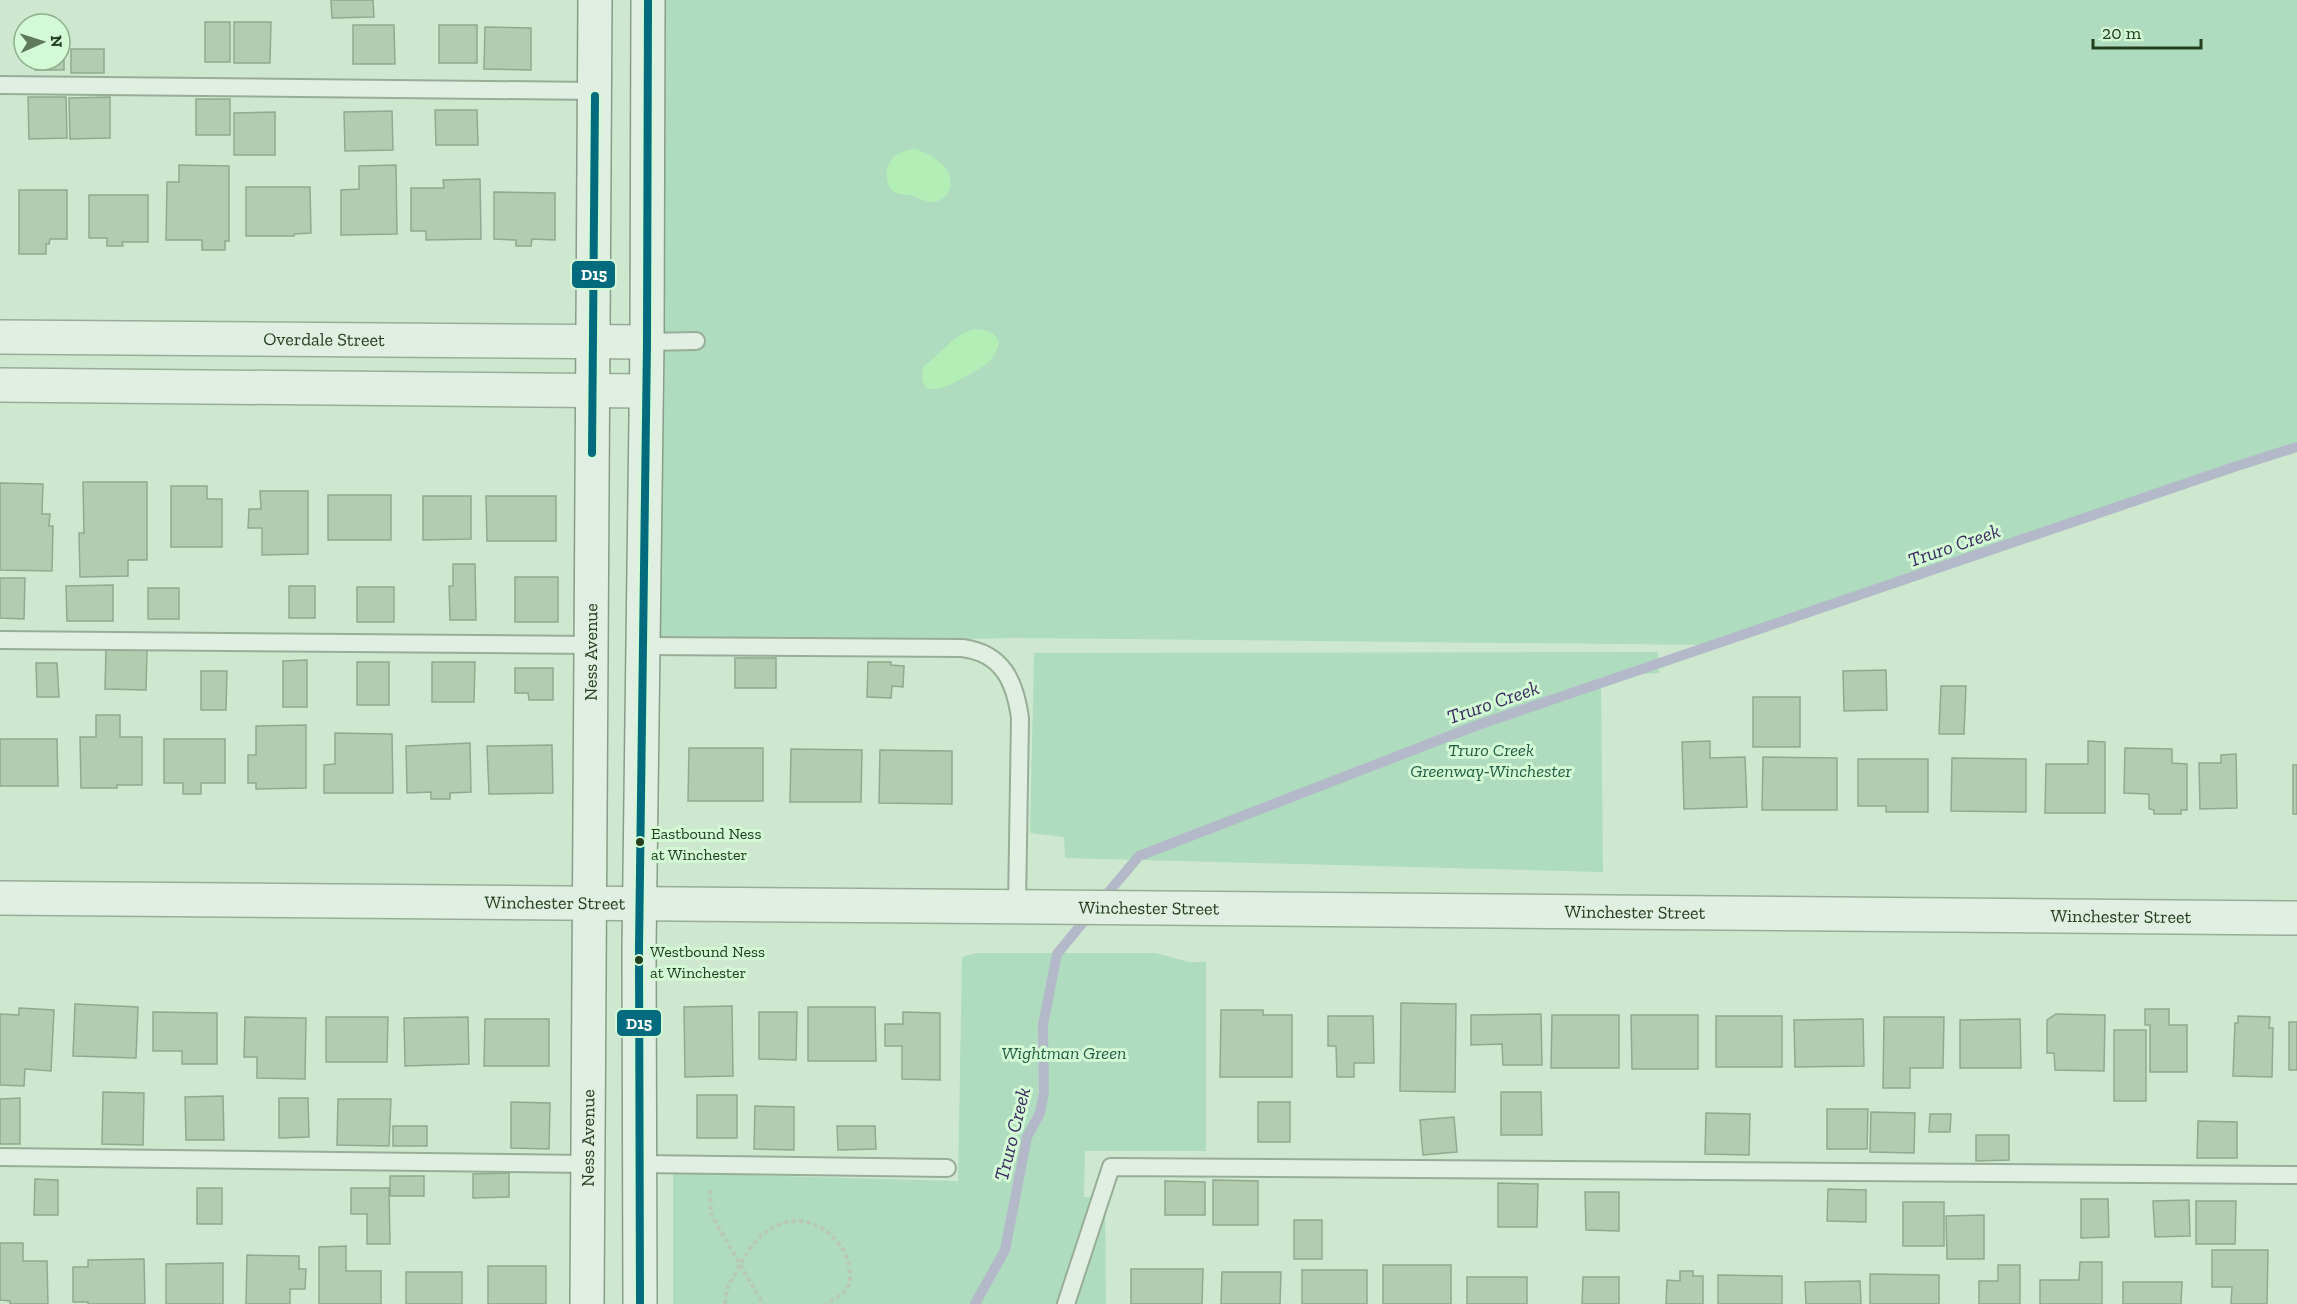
<svg xmlns="http://www.w3.org/2000/svg" width="2297" height="1304" viewBox="0 0 2297 1304" font-family="'Zilla Slab',serif">
	<style>
		.green { fill: #afdcbe }
		.sand { fill: #b3eeb7 }
		.lines { fill: none; stroke-linecap: round; stroke-linejoin: round }
		.stream { stroke: #b3b9c8; stroke-width: 10 }
		.building { fill: #b2ccaf; stroke: #91a98d; stroke-width: 1.5 }
		.service-casing { stroke: #98ad97; stroke-width: 20 }
		.minor-casing { stroke: #98ad97; stroke-width: 36 }
		.secondary-casing { stroke: #889d87; stroke-width: 36 }
		.path { stroke: #b8c9b7; stroke-width: 4; stroke-dasharray: 4.5 3; stroke-linecap: butt }
		.service { stroke: #e0efe1; stroke-width: 16 }
		.minor { stroke: #e0efe1; stroke-width: 33 }
		.secondary { stroke: #e0efe1; stroke-width: 33 }
		.bus-1-casing { stroke: #d3f9d5; stroke-width: 12 }
		.bus-1 { stroke: #026c7e; stroke-width: 8 }
		.bus-dot { fill: #223e1d; stroke: #d3f9d5; stroke-width: 2 }
		.labels { text-anchor: middle; stroke-width: 6; stroke-linejoin: round; paint-order: stroke }
		.bus-label { font-size: 16px; fill: #223e1d; stroke: #d3f9d5; text-anchor: start }
		.street-label { font-size: 18px; fill: #223e1d; stroke: #d3f9d5 }
		.park-label { font-size: 18px; font-style: italic; fill: #215d45; stroke: #d3f9d5 }
		.water-label { font-size: 20px; font-style: italic; fill: #392a5f; stroke: #d3f9d5 }
		.line-badge { stroke: #d3f9d5; stroke-width: 2 }
		.badge-label { font-size: 16px; text-anchor: middle; font-weight: bold; fill: #fff }
	</style>
	<rect width="100%" height="100%" fill="#cee8cf"/>
	<path class="green" d="M648 0H2297V447L2234 467 1713 645 1014 638 642 646Z
		M1658 652 1659 673 1601 677 1603 872 1065 858 1064 837 1030 833 1034 653Z
		M976 953H1156L1189 962H1206V1151H1085L1084 1197H1105L1106 1304H673V1173L958 1181 962 957Z"/>
	<path class="sand" d="M915 149C933 154 961 173 947 194 943 199 937 203 931 202 924 202 917 196 909 195 899 194 891 194 888 183 882 163 897 150 915 149Z
		M975 329C986 330 993 331 999 341 996 361 983 367 968 375 954 383 944 390 927 389L922 380 923 367C941 354 952 335 975 329Z"/>
	<g class="lines">
		<path class="stream" d="M1101 901 1139 856 1478 725 2234 467 2297 447
			M975 1304 1005 1250 1027 1137 1040 1113 1044 1092 1043 1025 1057 954 1089 915"/>
	</g>
	<path class="building" d="M331 0H373L374 17 332 18Z
		M205 22H230V62H205Z
		M234 22H271L270 63H234Z
		M353 25H394L395 64H353Z
		M439 25H477V63H439Z
		M485 27 531 28V70L484 69Z
		M71 49H104V73H71Z
		M60 52H64V70H35V60H60Z
		M28 97H66L67 138 29 139Z
		M110 97V138L70 139 69 98Z
		M196 99H230V135H196Z
		M435 110H477L478 145H436Z
		M392 111 393 150 345 151 344 112Z
		M275 112V155H234V113Z
		M179 165 229 166V241H225V250H202V240H166L167 182H179Z
		M396 165 397 234 341 235V190L359 189V166Z
		M480 179 481 239 426 240V231H411V188H444L443 180Z
		M246 187H310L311 233 294 234V236H246Z
		M19 190H67V239H50L49 244H46V254H19Z
		M494 192 555 193V240L532 239 531 246H516V240L494 239Z
		M89 195H148V242H122L123 246H107V238H89Z
		M83 482H147V560H128V576L80 577 79 533H84Z
		M0 483 43 484 42 514H50L49 526H53L52 571 0 570Z
		M171 486H207V499H222V547H171Z
		M260 491H308V554L262 555V528H248L249 509H261Z
		M328 495H391V540H328Z
		M423 496H471V539L423 540Z
		M486 496H556V541H487Z
		M453 564H475L476 620H450L449 586H453Z
		M515 577H558V622H515Z
		M0 578H25L24 619 0 618Z
		M113 585V621H67L66 586Z
		M289 586H315V618H289Z
		M357 587H394V622H357Z
		M148 588H179V619H148Z
		M106 649 147 650 146 690 105 689Z
		M735 658H776V688H735Z
		M307 660V707H283V661Z
		M357 662H389V705H357Z
		M432 662H475L474 702H432Z
		M868 662H891V665L904 666 903 687 892 686 891 698 867 697Z
		M36 663H57L59 697H37Z
		M515 668H553V700H529L528 693H515Z
		M1886 670 1887 710 1844 711 1843 671Z
		M201 671H227L226 710H201Z
		M1941 686H1966L1964 734H1939Z
		M1753 697H1800V747H1753Z
		M96 715H120V737H142V785H117V788H81L80 737H96Z
		M306 725V788L256 789V783H248V755H256V726Z
		M335 733 392 734 393 793H324V765L335 764Z
		M0 739H57L58 786H0Z
		M164 739H225V783H201V794H183V783H164Z
		M1710 741V758L1745 757 1747 807 1684 809 1682 742Z
		M2088 741 2105 742V813H2045L2046 764H2088Z
		M470 743 471 792 450 793V799H431V792L407 793 406 746Z
		M552 745 553 793 489 794 487 746Z
		M689 748H763V801H688Z
		M2125 748 2172 749V763L2187 764V810H2181V814H2154V810L2149 809V794L2124 793Z
		M791 749 862 750 861 802H790Z
		M880 750 952 751V804L879 803Z
		M2236 754 2237 808 2200 809 2199 763H2221V755Z
		M1763 757 1837 758V810H1762Z
		M1952 758 2026 759V812L1951 811Z
		M1858 759H1928V812H1886V806H1858Z
		M2293 765H2297V814H2293Z
		M1401 1003 1456 1004 1455 1092 1400 1091Z
		M75 1004 138 1007 136 1058 73 1056Z
		M732 1006 733 1076 685 1077 684 1007Z
		M808 1007H875L876 1061H808Z
		M19 1008 54 1010 51 1071 25 1069 24 1086 0 1085V1014L19 1015Z
		M2145 1009H2169V1025H2187V1072H2150V1025H2145Z
		M1221 1010H1263V1015H1292V1077H1220Z
		M153 1012 217 1013V1064H182V1051H153Z
		M759 1012H797L796 1060 759 1059Z
		M903 1012 940 1013V1080L902 1079V1046H885V1024H903Z
		M1541 1014 1542 1065H1503L1502 1044 1471 1045V1015Z
		M2056 1014 2105 1015 2104 1071 2055 1070 2054 1053H2047V1020Z
		M1552 1015H1619V1068H1551Z
		M1631 1015H1698V1069H1632Z
		M1328 1016H1373L1374 1063H1354V1077H1337L1336 1046H1328Z
		M1716 1016H1782V1067H1716Z
		M2238 1016 2270 1017 2269 1028H2273L2272 1077 2233 1076 2235 1023H2238Z
		M245 1017 306 1018 305 1079 257 1078V1057H244Z
		M326 1017H388L387 1062H326Z
		M468 1017 469 1064 405 1066 404 1018Z
		M1884 1017H1944L1943 1068H1910V1088H1883Z
		M485 1019H549V1066H484Z
		M1863 1019 1864 1066 1795 1067 1794 1020Z
		M2020 1019 2021 1068H1960V1020Z
		M2289 1022H2297V1070H2289Z
		M2114 1030H2146V1101H2114Z
		M103 1092 144 1093 143 1145 102 1144Z
		M1501 1092H1541L1542 1135H1501Z
		M697 1095H737V1138H697Z
		M223 1096 224 1140H186L185 1097Z
		M20 1098V1144H0V1099Z
		M279 1098H308L309 1137 279 1138Z
		M338 1099H391L389 1146 337 1145Z
		M511 1102 550 1103 549 1149 511 1148Z
		M1258 1102H1290V1142H1258Z
		M755 1106 794 1107V1150L754 1149Z
		M1827 1109H1868L1867 1149H1827Z
		M1871 1112 1915 1113 1914 1153 1870 1152Z
		M1706 1113 1750 1114 1749 1155 1705 1154Z
		M1930 1114H1951L1950 1132H1929Z
		M1454 1117 1457 1152 1423 1155 1420 1120Z
		M2198 1121 2237 1122V1158H2197Z
		M393 1126H427V1146H393Z
		M837 1126H875L876 1149 838 1150Z
		M1976 1135H2009V1160L1976 1161Z
		M509 1173V1197L473 1198V1174Z
		M390 1176H424V1196H390Z
		M35 1179 58 1180V1215H34Z
		M1213 1180 1258 1181V1225H1213Z
		M1165 1181 1205 1182V1215H1165Z
		M1498 1183 1538 1184 1537 1227H1498Z
		M197 1188H222V1224H197Z
		M351 1188H389L390 1244H367V1214H351Z
		M1828 1189 1866 1190V1222L1827 1221Z
		M1585 1192H1619V1231L1586 1230Z
		M2081 1199H2108L2109 1237 2081 1238Z
		M2189 1200 2190 1236 2155 1237 2153 1201Z
		M2196 1201H2236L2235 1244H2196Z
		M1903 1202H1944V1246H1903Z
		M1984 1215V1259H1947L1946 1216Z
		M1294 1220H1322V1259H1294Z
		M0 1243H23V1261H47L48 1304H10V1301L0 1300Z
		M346 1246V1271H381V1304H319V1247Z
		M2212 1250H2268L2267 1304H2231L2232 1287H2212Z
		M247 1255 299 1256V1269H306L305 1289H290V1304H246Z
		M144 1259 145 1304H88V1302H73V1267H88V1260Z
		M2080 1262H2102V1304H2040V1280H2079Z
		M223 1263V1304H166V1264Z
		M1383 1265H1451V1304H1383Z
		M1998 1265H2020V1304H1979V1281H1998Z
		M488 1266H546V1304H488Z
		M1131 1269H1203L1202 1304H1131Z
		M1302 1270H1367V1304H1302Z
		M1680 1271H1693V1276H1703V1304H1666L1667 1280 1680 1281Z
		M406 1272H462V1304H406Z
		M1222 1272H1281L1280 1304H1221Z
		M1870 1274 1939 1275V1304H1870Z
		M1718 1275 1782 1276V1304H1718Z
		M1467 1277H1527V1304H1467Z
		M1583 1277H1619V1304H1582Z
		M1860 1281 1861 1304H1806L1805 1282Z
		M2123 1282H2182L2181 1304H2123Z"/>
	<g class="lines">
		<defs>
			<path id="service" d="M0 85 595 91
				M647 342 696 341
				M0 640 593 645
				M642 646 962 648C1003 653 1015 682 1020 718L1017 906
				M0 1157 587 1164
				M640 1164 947 1168
				M1066 1304 1111 1167 2297 1175"/>
			<g id="minor">
				<path id="s1" d="M0 337 647 342"/>
				<path d="M0 385 646 391"/>
				<path id="s2" d="M0 898 2297 918"/>
			</g>
			<g id="secondary">
				<path id="s3" d="M587 1304 595 0"/>
				<path d="M640 1304 639 948 647 342 648 0"/>
			</g>
		</defs>
		<use href="#service" class="service-casing"/>
		<use href="#minor" class="minor-casing"/>
		<use href="#secondary" class="secondary-casing"/>
		<path class="path" d="M710 1190 711 1214 763 1304
			M725 1304 726 1293 729 1285C739 1267 749 1245 766 1232 797 1208 836 1226 848 1261 850 1270 852 1280 847 1288 842 1296 833 1300 825 1304"/>
		<use href="#service" class="service"/>
		<use href="#minor" class="minor"/>
		<use href="#secondary" class="secondary"/>
		<defs>
			<path id="bus-1" d="M592 453 595 96
				M640 1304 639 948 647 342 648 0"/>
		</defs>
		<use href="#bus-1" class="bus-1-casing"/>
		<use href="#bus-1" class="bus-1"/>
	</g>
	<g class="bus-dot">
		<circle cx="640" cy="842" r="5"/>
		<circle cx="639" cy="960" r="5"/>
	</g>
	<g class="labels">
		<g class="bus-label">
			<text x="651" y="839">Eastbound Ness<tspan x="651" dy="21">at Winchester</tspan></text>
			<text x="650" y="957">Westbound Ness<tspan x="650" dy="21">at Winchester</tspan></text>
		</g>
		<g class="street-label">
			<text dy="6" stroke="none"><textPath href="#s1" startOffset="324">Overdale Street</textPath></text>
			<text dy="6" stroke="none"><textPath href="#s3" startOffset="652">Ness Avenue</textPath></text>
			<text dy="6" stroke="none"><textPath href="#s2" startOffset="555">Winchester Street</textPath></text>
			<text dy="6" stroke="none"><textPath href="#s2" startOffset="1149">Winchester Street</textPath></text>
			<text dy="6" stroke="none"><textPath href="#s2" startOffset="1635">Winchester Street</textPath></text>
			<text dy="6" stroke="none"><textPath href="#s2" startOffset="2121">Winchester Street</textPath></text>
			<text dy="6" stroke="none"><textPath href="#s3" startOffset="166">Ness Avenue</textPath></text>
		</g>
		<g class="park-label">
			<text x="1491" y="756">Truro Creek<tspan x="1491" dy="21">Greenway-Winchester</tspan></text>
			<text x="1064" y="1059">Wightman Green</text>
		</g>
		<g class="water-label">
			<text transform="translate(1954 545) rotate(-19)" y="7">Truro Creek</text>
			<text transform="translate(1493 702) rotate(-19)" y="7">Truro Creek</text>
			<text transform="translate(1012 1134) rotate(-76)" y="7">Truro Creek</text>
		</g>
	</g>
	<g class="line-badge">
		<rect x="571" y="260" width="45" height="29" rx="6" fill="#026c7e"/>
		<rect x="616" y="1009" width="46" height="28" rx="6" fill="#026c7e"/>
	</g>
	<g class="badge-label">
		<text x="594" y="280">D15</text>
		<text x="639" y="1029">D15</text>
	</g>
	<g transform="translate(42 42) rotate(87)"><circle r="28" fill="#d3f9d5" stroke="#8cae8b" stroke-width="1.5"/>
	<path d="M0-4.5L10 22L0 15L-10 22Z" fill="#5e7a5b"/>
	<text y="-9" font-size="16" font-weight="bold" text-anchor="middle" fill="#223e1d">N</text>
	</g>
	<path d="M2093 39v9h108v-9" fill="none" stroke="#223e1d" stroke-width="3"/>
	<text x="2102" y="39" font-size="18" fill="#223e1d" stroke="#d3f9d5" stroke-width="4.5" paint-order="stroke">20 m</text>
</svg>
